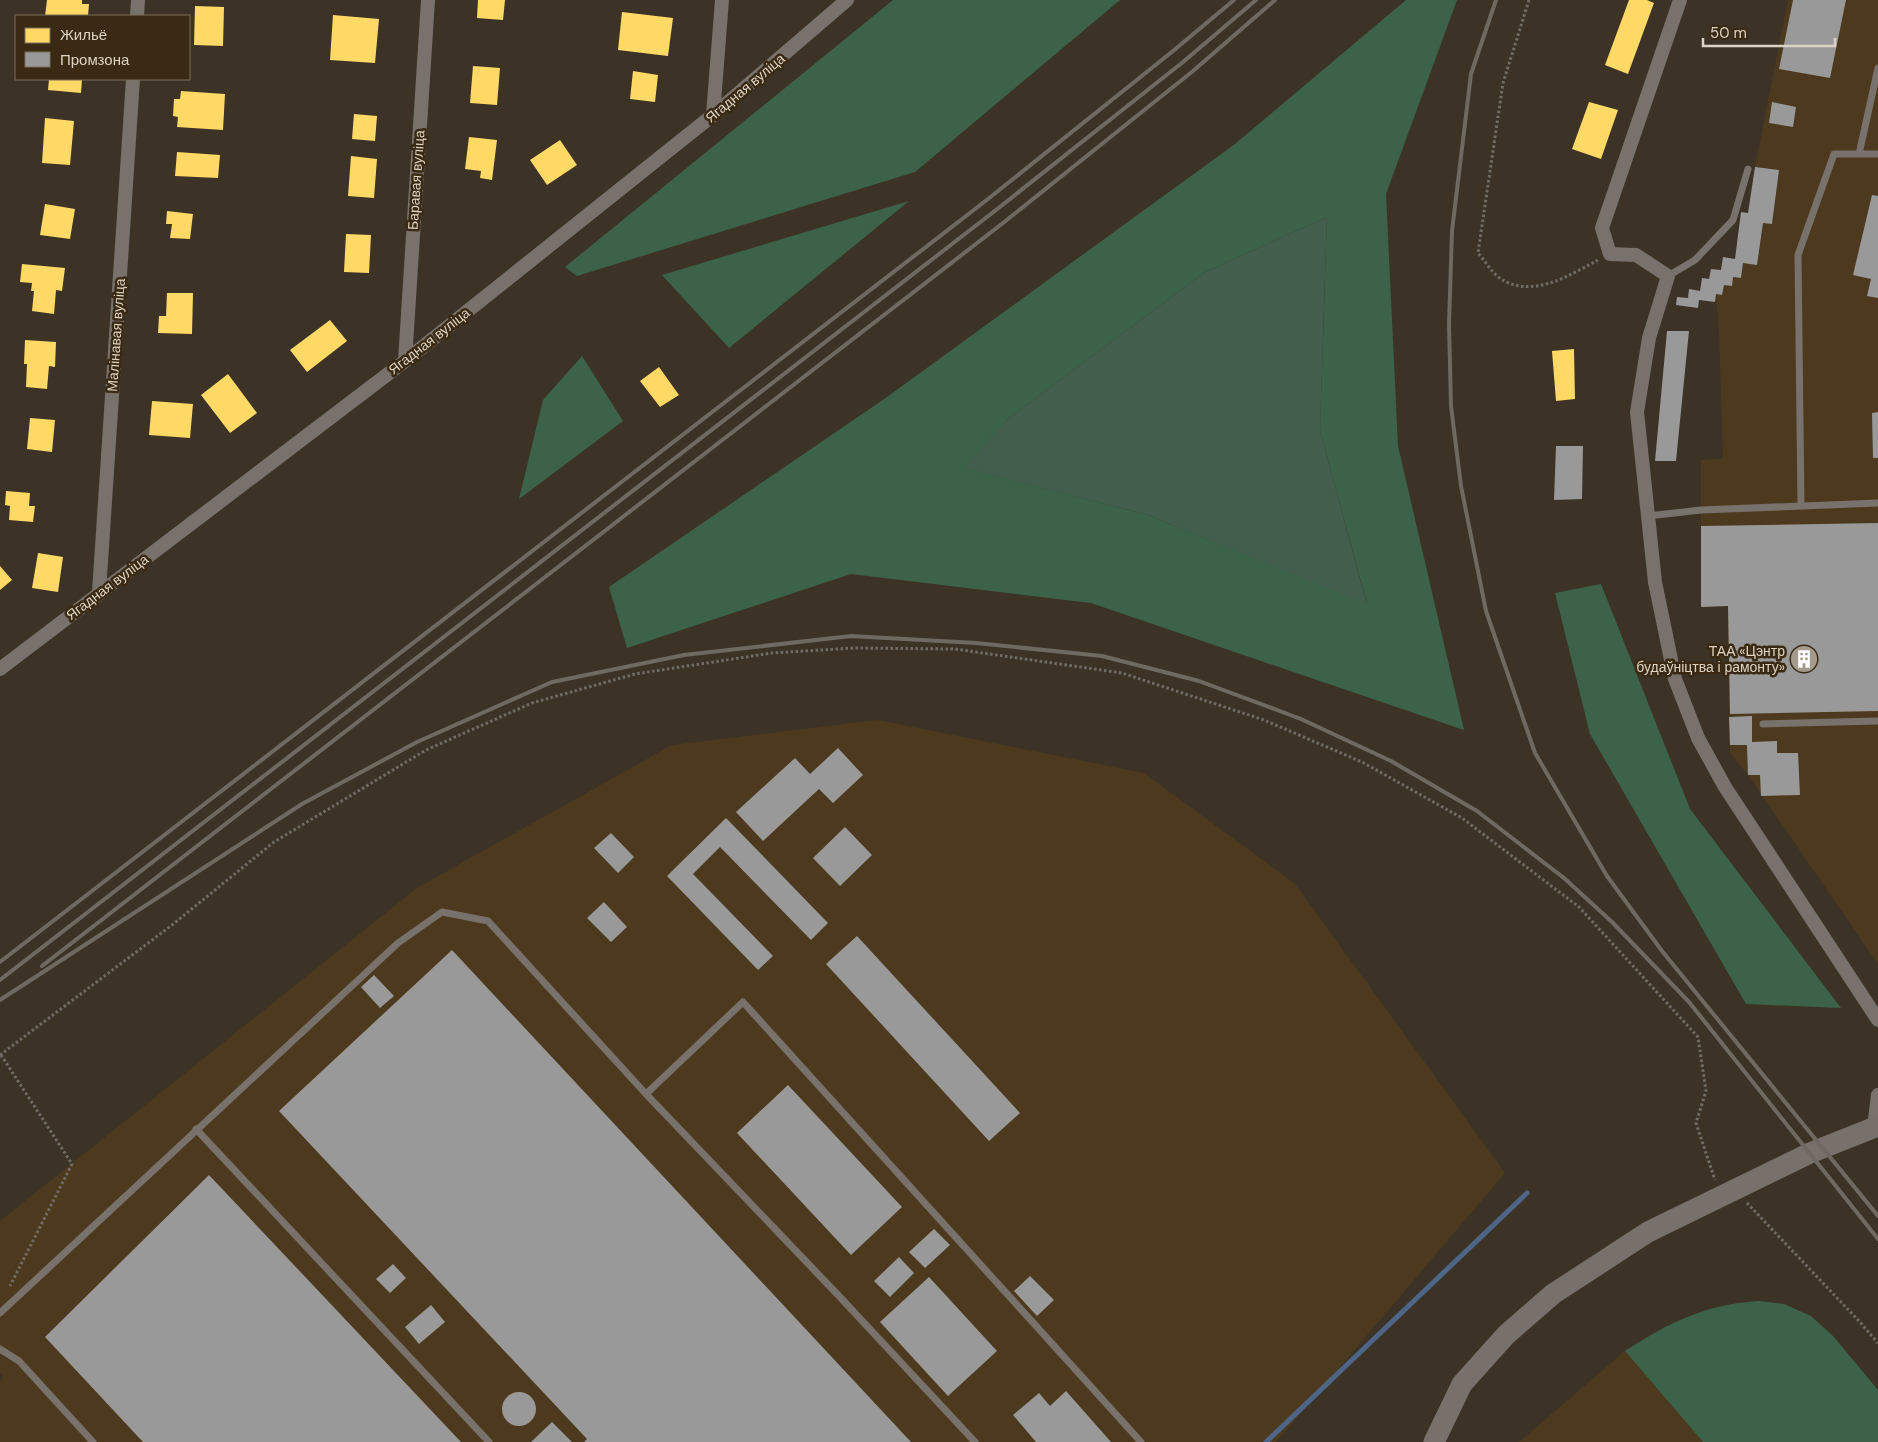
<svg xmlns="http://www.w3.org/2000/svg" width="1878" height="1442" viewBox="0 0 1878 1442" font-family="'DM Sans',sans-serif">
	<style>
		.built { fill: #4d3a1e }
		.green { fill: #435e4c }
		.forest { fill: #3c634a; fill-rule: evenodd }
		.homes { fill: #ffd966 }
		.industry { fill: #999 }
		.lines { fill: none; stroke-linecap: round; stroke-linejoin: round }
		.stream { stroke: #4d6586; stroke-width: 5 }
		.path { stroke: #726c67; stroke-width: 3; stroke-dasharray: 2.5 2.5; stroke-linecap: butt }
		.service { stroke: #78716c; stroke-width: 7 }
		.minor { stroke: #78716c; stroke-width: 14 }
		.primary { stroke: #78706a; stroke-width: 21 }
		.rail { stroke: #6f6962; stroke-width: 4 }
		.labels { text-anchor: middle; stroke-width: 5; stroke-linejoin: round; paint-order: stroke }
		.street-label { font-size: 14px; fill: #ddd3c5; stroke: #3a2a13 }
		.poi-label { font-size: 14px; fill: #ddd3c5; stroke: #3a2a13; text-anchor: end }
	</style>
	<rect width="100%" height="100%" fill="#3c3326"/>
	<path class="built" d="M1788 0H1878V964L1748 775 1730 753 1728 606 1701 607V460L1723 459 1719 332 1716 294H1722L1724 285 1733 277 1741 278 1743 263 1757 265 1763 223 1772 224 1779 170 1755 167Z
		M878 720 1144 773 1295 884 1505 1173 1276 1442H0V1382L3 1377 0 1373V1221L417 888 672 745Z
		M1625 1351 1703 1442H1519Z"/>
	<path class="green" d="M1327 217 1320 430 1367 605 1145 514 963 468 1009 418 1205 272Z"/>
	<path class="forest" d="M893 0H1120L915 172 577 276 565 267Z
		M1406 0H1457L1386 194 1398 446 1464 730 1091 603 851 574 627 648 609 587 887 397 1235 144ZM1327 217 1320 430 1367 604 1145 514 964 468 1009 418 1205 272Z
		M909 201 729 348 662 275Z
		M582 356 623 421 519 499 543 400Z
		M1601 584 1690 809 1841 1008 1746 1004 1590 734 1555 593Z
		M1758 1301 1784 1304 1811 1316 1833 1336 1878 1390V1442H1703L1625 1351C1670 1322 1704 1305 1758 1301Z"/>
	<path class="homes" d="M47 0H82V4H89L88 16H45Z
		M478 0H505L503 20 477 18Z
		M1629 0H1647L1654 3 1628 74 1605 65Z
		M195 6 224 7 223 46 194 45Z
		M622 12 673 18 668 56 618 50Z
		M333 15 379 19 375 63 330 60Z
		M473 66 500 68 497 105 470 103Z
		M633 71 658 75 655 102 630 99Z
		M49 79H82L81 93 48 90Z
		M181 91 225 94 223 130 177 127 178 117 173 116 174 99H180Z
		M1589 102 1618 110 1601 159 1572 149Z
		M354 114 377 116 375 141 352 139Z
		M45 118 74 121 70 165 42 163Z
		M469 137 497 140 492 180 480 178 481 171 465 169Z
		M560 140 577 165 547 185 530 160Z
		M177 152 220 155 218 178 175 176Z
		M351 156 377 159 374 198 348 196Z
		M45 204 75 209 70 239 40 235Z
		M167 211 193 214 190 239 170 238 172 224H166Z
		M346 234 371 235 369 273 344 272Z
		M22 264 65 268 62 291 56 290 54 314 32 311 34 291H31L32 283 20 282Z
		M167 293H193L192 334 158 333 159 316H166Z
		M330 320 347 341 307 372 290 350Z
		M25 340 56 342 55 367 49 366 47 389 26 387 27 364H24Z
		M1574 349 1575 399 1556 401 1552 351Z
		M659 367 679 395 660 407 640 381Z
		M228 374 257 413 230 433 201 395Z
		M152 401 193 404 190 438 149 435Z
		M30 418 55 420 52 452 27 449Z
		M6 491 30 493 29 506H35L33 522 9 520 10 506 5 505Z
		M38 553 63 557 58 592 32 588Z
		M0 566 12 580 0 590Z"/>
	<path class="industry" d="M1793 0H1846L1830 78 1779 69Z
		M1772 102 1796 107 1793 127 1769 123Z
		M1755 167 1779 170 1772 224 1763 223 1757 265 1743 263 1741 278 1733 277 1732 286 1724 285 1722 295 1716 294 1715 302 1699 300 1698 308 1676 305 1677 297 1688 298 1689 289 1700 291 1702 278 1709 279 1711 269 1721 270 1723 257 1735 259 1741 212 1748 213Z
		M1872 195 1878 196V298L1867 296 1871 279 1853 275Z
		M1667 331H1689L1676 461H1655Z
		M1878 412V458H1873L1872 413Z
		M1556 446H1583L1582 499 1554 500Z
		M1878 523V711L1730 714 1728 606 1701 607V526Z
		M1752 716V742L1777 741V753H1798L1800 795 1761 796 1760 775H1748L1747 745H1730L1729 717Z
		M838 748 863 775 833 803 819 789 763 841 736 812 795 758 810 774Z
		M726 818 828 923 811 940 720 847 693 874 773 956 758 970 667 876Z
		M845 827 872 855 840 886 813 858Z
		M611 833 634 857 618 873 594 848Z
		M604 902 627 927 611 942 587 918Z
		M857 936 1020 1113 989 1141 826 964Z
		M452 950 911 1442H584L587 1439 279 1111Z
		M374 975 394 996 380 1008 361 987Z
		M788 1085 902 1207 851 1255 737 1133Z
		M209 1175 461 1442H143L45 1337Z
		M934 1229 950 1245 925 1268 909 1252Z
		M899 1257 914 1273 890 1297 874 1281Z
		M393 1264 406 1278 390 1293 376 1279Z
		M1030 1276 1054 1300 1037 1316 1014 1291Z
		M929 1277 997 1351 948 1396 880 1322Z
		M431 1305 445 1322 419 1344 405 1327Z
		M1066 1391 1111 1442H1036L1013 1415 1039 1393 1050 1406Z
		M502 1409a17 17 0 1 1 34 0a17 17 0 1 1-34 0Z
		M552 1422 572 1442H531Z"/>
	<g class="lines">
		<path class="stream" d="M1266 1442 1527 1193"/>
		<path class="path" d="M1529 0 1503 83 1478 253C1485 261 1492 273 1501 279 1533 299 1570 275 1598 260
			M0 1055 172 925 274 842 426 750 532 703 635 674 772 653 854 648 955 649 1122 673 1264 720 1362 762 1462 818 1579 907 1698 1037 1706 1091 1696 1123 1715 1180
			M1 1055 72 1164 10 1286
			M1747 1203 1859 1321 1878 1343"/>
		<path class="service" d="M1859 154 1878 68
			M1668 276 1695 260 1733 220 1748 169
			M1801 506 1798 255 1834 154H1878
			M1648 516 1701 510 1878 503
			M1763 724 1878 721
			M646 1094 743 1002 1141 1442
			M196 1129 489 1442
			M0 1313 398 943 442 912 488 921 646 1094 839 1296 975 1442
			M0 1349 19 1361 93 1442"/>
		<path class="minor" d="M1680 0 1602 228 1610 254 1636 255 1668 276 1649 338 1637 412 1655 582 1675 679 1698 738 1725 787 1878 1020
			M137 16 138 0
			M713 115 722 0
			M405 361 428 0
			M99 592 133 79
			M0 669 405 361 713 115 847 0
			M1874 1127 1878 1095"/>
		<path class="primary" d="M1434 1442 1462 1384 1506 1335 1553 1294 1648 1232 1810 1153 1878 1126"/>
		<path class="rail" d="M1496 0 1471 74 1452 231 1449 324 1451 406 1461 486 1486 611 1535 753 1607 876 1662 951 1878 1216
			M0 962 988 199 1173 51 1234 0
			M42 966 1003 223 1193 71 1275 0
			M0 980 996 210 1183 62 1256 0
			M0 1000 302 804 417 742 552 682 684 655 851 636 976 643 1102 656 1199 681 1301 719 1391 761 1477 811 1564 878 1612 922 1689 1002 1878 1239"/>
	</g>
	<defs>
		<symbol id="building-disc" viewBox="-11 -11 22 22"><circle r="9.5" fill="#a59b8d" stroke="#3a2a13"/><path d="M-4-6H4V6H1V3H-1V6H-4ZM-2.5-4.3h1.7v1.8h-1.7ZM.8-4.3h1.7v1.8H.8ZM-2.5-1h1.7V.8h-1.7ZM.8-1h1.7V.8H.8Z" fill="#fff"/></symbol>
	</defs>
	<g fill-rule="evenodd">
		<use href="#building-disc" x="1788" y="643" width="32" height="32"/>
	</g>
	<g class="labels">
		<g class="street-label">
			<text transform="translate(745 88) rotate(-40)" y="5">Ягадная вуліца</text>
			<text transform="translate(416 180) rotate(-86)" y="5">Баравая вуліца</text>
			<text transform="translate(116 335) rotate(-86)" y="5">Малінавая вуліца</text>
			<text transform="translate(429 341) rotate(-38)" y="5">Ягадная вуліца</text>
			<text transform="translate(107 587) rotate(-37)" y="5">Ягадная вуліца</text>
		</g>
		<g class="poi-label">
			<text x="1785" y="656">ТАА «Цэнтр<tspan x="1785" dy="16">будаўніцтва і рамонту»</tspan></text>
		</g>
	</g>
	<rect x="15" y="15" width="175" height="65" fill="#3a2a13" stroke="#7b6e5a"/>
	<rect x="25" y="28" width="25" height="15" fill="#ffd966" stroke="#7b6e5a"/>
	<text x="60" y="40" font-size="15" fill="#ddd3c5">Жильё</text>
	<rect x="25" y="52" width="25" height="15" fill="#999999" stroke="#7b6e5a"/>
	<text x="60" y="65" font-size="15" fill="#ddd3c5">Промзона</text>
	<path d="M1703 38v8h132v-8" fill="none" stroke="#ddd3c5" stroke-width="2.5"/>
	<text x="1710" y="38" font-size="15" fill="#ddd3c5" stroke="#3a2a13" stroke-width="4" paint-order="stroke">50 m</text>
</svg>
